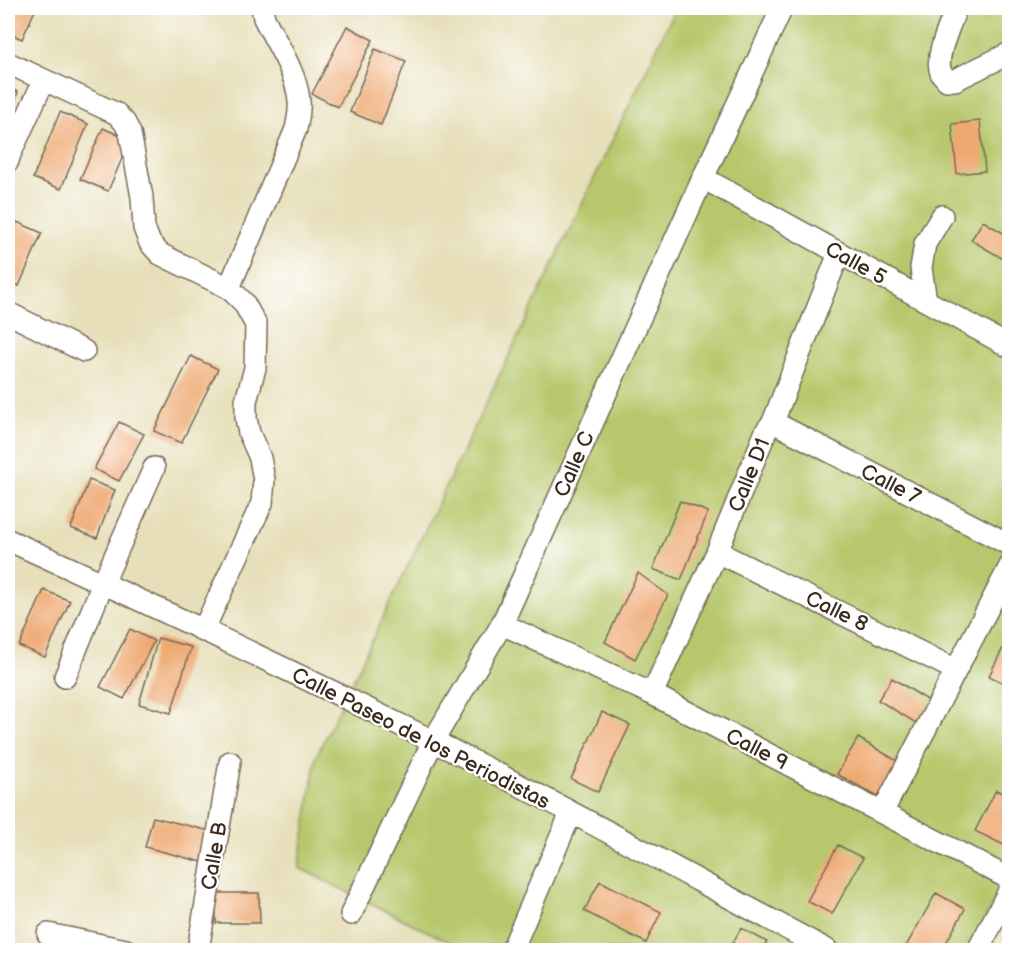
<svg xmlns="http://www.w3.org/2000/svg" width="1017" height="958" viewBox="0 0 1017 958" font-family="'Balsamiq Sans',sans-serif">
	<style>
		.green { fill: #b7c86c; stroke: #797945; stroke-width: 1.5 }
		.building { fill: #eea972 }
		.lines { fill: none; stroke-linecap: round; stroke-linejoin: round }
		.minor-casing { stroke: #776954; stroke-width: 24 }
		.minor { stroke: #fff; stroke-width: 21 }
		.labels { text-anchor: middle; stroke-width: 4.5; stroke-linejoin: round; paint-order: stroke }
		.street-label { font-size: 21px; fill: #3b2a1e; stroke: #fff }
	</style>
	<rect width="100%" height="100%" fill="#fff"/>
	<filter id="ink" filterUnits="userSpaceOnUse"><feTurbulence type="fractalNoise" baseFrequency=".0167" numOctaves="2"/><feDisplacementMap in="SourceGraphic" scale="12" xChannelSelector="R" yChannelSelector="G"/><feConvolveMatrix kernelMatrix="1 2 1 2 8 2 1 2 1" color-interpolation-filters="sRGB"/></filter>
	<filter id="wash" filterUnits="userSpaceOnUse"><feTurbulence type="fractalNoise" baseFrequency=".008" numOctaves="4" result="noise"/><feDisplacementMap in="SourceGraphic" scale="24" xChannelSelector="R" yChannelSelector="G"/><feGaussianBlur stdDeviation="1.35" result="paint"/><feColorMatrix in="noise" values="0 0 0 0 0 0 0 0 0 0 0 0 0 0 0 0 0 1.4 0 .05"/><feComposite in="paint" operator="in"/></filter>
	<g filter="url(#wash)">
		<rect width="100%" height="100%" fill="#e7dfb9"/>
		<path class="green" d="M676 8H1009L1010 867 969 950H465L299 868 316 757Z"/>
		<g id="blocks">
			<path class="building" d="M8 8H36L22 39 8 33Z
				M347 26 373 40 338 107 312 94Z
				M375 49 406 61 381 125 350 112Z
				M8 88 18 92 8 120Z
				M60 112 88 124 61 189 33 178Z
				M980 121 985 171 957 174 952 124Z
				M103 128 130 140 108 191 80 179Z
				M983 221 1010 237V263L971 240Z
				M17 222 42 233 19 286 8 281V244Z
				M191 356 218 369 181 443 154 431Z
				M119 422 144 434 119 481 94 469Z
				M89 480 115 490 97 538 71 528Z
				M680 501 708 512 681 580 653 569Z
				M638 573 668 595 635 659 605 642Z
				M44 590 70 601 45 657 19 646Z
				M130 629 154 641 124 699 100 687Z
				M158 638 191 647 171 713 139 704Z
				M1007 640 1010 641V686L989 676Z
				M892 678 929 701 916 723 878 700Z
				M602 712 630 725 598 792 571 779Z
				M858 738 899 762 878 797 837 774Z
				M996 790 1010 797V848L975 831Z
				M153 817 210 831 202 862 145 847Z
				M838 845 863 858 832 914 807 901Z
				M600 881 661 912 646 943 584 911Z
				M216 893H259L260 923H216Z
				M936 893 965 909 942 950H904Z
				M741 928 767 942 762 950H729Z"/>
		</g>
	</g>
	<g filter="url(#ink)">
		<use href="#blocks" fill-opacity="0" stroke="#776954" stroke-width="1.5"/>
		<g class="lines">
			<defs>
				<path id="minor" d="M956 8C951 24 934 56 941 73 943 75 945 78 947 80H955L1010 53
					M8 63 117 114 125 123 130 133 142 197 144 228 150 243 160 254 229 288 244 303 256 325 255 368 246 401V418L249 433 260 458 264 480 262 503 203 631
					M8 161 10 154 44 80
					M703 178 1010 347
					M229 288 296 129C298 120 300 111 299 101 297 73 276 43 264 18L262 8
					M926 301 921 268 925 244 942 216
					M8 313 84 351
					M773 422 1010 545
					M8 540C150 604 292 671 433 741 566 807 696 880 827 950
					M717 552 956 670
					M502 624 652 694 1010 879
					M65 677 103 583 154 468
					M652 694 717 552 766 431 773 422 839 253
					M882 813 1010 566
					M351 914 433 741 502 624 703 178 782 8
					M48 934 126 950
					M198 950 230 762
					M512 950 571 813
					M978 950 1010 889"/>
			</defs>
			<use href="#minor" class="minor-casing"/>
			<use href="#minor" class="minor"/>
		</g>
	</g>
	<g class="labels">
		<g class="street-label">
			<text transform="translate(856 263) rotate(29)" y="7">Calle 5</text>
			<text transform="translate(574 464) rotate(-66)" y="7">Calle C</text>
			<text transform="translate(749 475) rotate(-68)" y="7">Calle D1</text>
			<text transform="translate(891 484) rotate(27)" y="7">Calle 7</text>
			<text transform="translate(837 611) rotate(26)" y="7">Calle 8</text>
			<text transform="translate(421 738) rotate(27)" y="7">Calle Paseo de los Periodistas</text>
			<text transform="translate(757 749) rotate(27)" y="7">Calle 9</text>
			<text transform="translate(214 856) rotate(-80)" y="7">Calle B</text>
		</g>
	</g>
	<rect width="1017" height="958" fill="none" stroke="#fff" stroke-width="30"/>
</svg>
